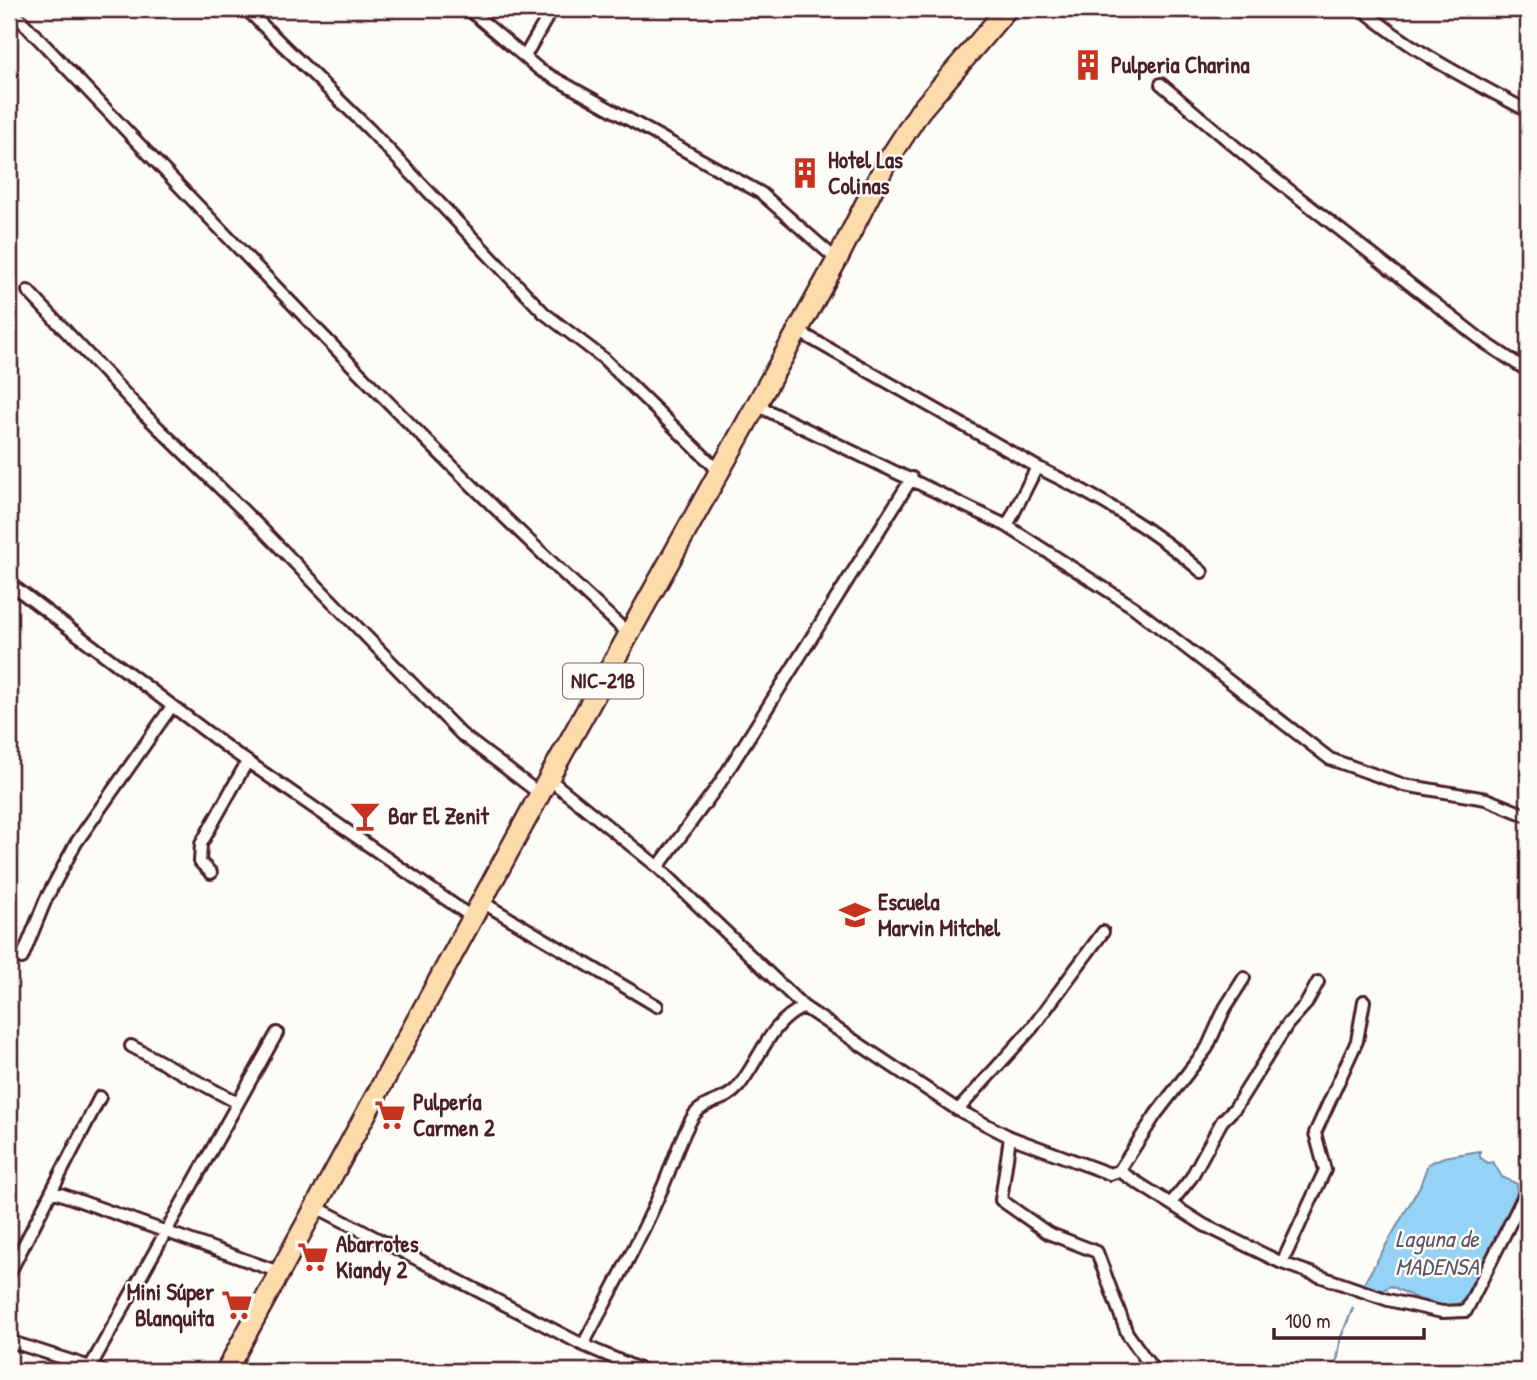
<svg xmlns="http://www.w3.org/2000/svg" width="1537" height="1380" viewBox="0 0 1537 1380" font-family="'Patrick Hand',sans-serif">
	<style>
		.water { fill: #94d3f5; stroke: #768ba4; stroke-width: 2 }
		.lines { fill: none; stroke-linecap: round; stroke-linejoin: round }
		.stream { stroke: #768ba4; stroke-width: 2.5 }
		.street-casing { stroke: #4a1f2b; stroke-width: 16 }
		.highway-casing { stroke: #4a1f2b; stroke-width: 24 }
		.street { stroke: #fdfcf7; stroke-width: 10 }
		.highway { stroke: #fddcac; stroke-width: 19 }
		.labels { text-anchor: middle; stroke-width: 5; stroke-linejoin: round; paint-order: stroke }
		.shield { fill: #fdfcf7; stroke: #806168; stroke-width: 2 }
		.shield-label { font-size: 21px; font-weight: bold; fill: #4a1f2b }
		.poi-label { font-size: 23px; font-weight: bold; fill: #4a1f2b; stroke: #fdfcf7; text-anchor: start }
		.water-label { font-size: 24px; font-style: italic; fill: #605568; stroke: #fdfcf7 }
	</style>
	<rect width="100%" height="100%" fill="#fdfcf7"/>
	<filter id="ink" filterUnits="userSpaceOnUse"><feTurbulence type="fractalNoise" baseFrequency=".0143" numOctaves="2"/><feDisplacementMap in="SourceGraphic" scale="14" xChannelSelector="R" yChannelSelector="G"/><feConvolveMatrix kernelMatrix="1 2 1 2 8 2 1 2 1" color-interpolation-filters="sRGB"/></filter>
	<g filter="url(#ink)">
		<path class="water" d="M1480 1151V1157L1487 1163 1493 1162 1502 1177 1517 1184V1192L1492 1248 1461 1303C1431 1311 1418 1298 1391 1286L1379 1292 1363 1285 1420 1186 1428 1164 1444 1157Z"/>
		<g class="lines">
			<path class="stream" d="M1328 1371 1337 1361 1341 1337 1353 1308"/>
			<defs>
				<path id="street" d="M10 9C213 220 412 437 629 634
					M246 9 369 129 544 313 603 358 718 470
					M468 9 540 70 761 193 837 260
					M1362 9C1410 50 1466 78 1522 108
					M525 56 552 9
					M1161 84 1257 165 1484 342 1528 371
					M28 291 144 414 258 525 461 734 540 794
					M796 330 1037 467 1007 526
					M756 405 1007 526 1132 606 1330 759 1404 785 1486 799 1528 816
					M1037 467C1096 496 1152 528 1202 572
					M9 583 228 748 473 918
					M549 779 658 867 804 1007 958 1110 1010 1137 1001 1200 1048 1233 1097 1252 1127 1333 1154 1371
					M658 867 720 783 912 478
					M211 873 200 862 201 844 247 762
					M482 902 657 1006
					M22 958 46 899 76 843 172 706
					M131 1046 236 1102
					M958 1110 1032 1028 1103 932
					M1010 1137 1110 1174 1119 1171 1204 1225 1282 1263 1388 1300 1442 1312 1466 1311 1528 1188
					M1119 1171 1156 1114 1207 1048 1225 1008 1244 978
					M52 1191 279 1272
					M1171 1203 1191 1178 1222 1121 1235 1108 1287 1025 1306 1004 1318 982
					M316 1207 583 1345 644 1371
					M1282 1263 1325 1170 1315 1133 1357 1041 1364 1001
					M9 1274 100 1097
					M9 1341 103 1371
					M583 1345C609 1295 638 1245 660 1193 672 1168 679 1138 694 1115 705 1100 726 1102 738 1087 760 1060 769 1022 804 1007
					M88 1371 277 1033"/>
				<path id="highway" d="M226 1371 540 794 837 260 885 165 920 111 1007 9"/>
			</defs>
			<use href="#street" class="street-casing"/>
			<use href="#highway" class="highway-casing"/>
			<use href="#street" class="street"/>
			<use href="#highway" class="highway"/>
		</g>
	</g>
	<defs>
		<symbol id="building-bare" viewBox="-9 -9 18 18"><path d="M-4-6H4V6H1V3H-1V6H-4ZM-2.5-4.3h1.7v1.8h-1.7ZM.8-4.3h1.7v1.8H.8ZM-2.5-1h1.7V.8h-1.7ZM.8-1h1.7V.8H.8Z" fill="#c8321e" stroke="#fdfcf7" stroke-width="2.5" paint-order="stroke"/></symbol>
		<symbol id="bar-bare" viewBox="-9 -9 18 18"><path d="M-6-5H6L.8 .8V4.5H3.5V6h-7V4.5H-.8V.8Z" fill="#c8321e" stroke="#fdfcf7" stroke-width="2.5" paint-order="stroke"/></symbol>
		<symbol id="school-bare" viewBox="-9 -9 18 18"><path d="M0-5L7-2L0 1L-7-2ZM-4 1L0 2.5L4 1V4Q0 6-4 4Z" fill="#c8321e" stroke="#fdfcf7" stroke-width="2.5" paint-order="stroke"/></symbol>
		<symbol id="supermarket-bare" viewBox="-9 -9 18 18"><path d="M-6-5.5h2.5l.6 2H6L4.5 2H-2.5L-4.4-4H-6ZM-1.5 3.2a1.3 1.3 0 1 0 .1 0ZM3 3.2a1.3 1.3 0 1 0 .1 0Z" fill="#c8321e" stroke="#fdfcf7" stroke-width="2.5" paint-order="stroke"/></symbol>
	</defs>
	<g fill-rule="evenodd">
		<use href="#building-bare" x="1066" y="43" width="44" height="44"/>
		<use href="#building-bare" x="783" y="151" width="44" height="44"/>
		<use href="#bar-bare" x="343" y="794" width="44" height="44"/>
		<use href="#school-bare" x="833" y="893" width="44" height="44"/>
		<use href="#supermarket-bare" x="368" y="1093" width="44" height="44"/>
		<use href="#supermarket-bare" x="291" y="1235" width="44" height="44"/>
		<use href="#supermarket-bare" x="215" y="1283" width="44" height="44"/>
	</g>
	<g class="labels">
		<rect class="shield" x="563" y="663.5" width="80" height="35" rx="5"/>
		<g class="shield-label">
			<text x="603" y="688">NIC-21B</text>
		</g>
		<g class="poi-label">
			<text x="1111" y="73">Pulperia Charina</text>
			<text x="828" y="168">Hotel Las<tspan x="828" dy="26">Colinas</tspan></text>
			<text x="388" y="824">Bar El Zenit</text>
			<text x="878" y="910">Escuela<tspan x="878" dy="26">Marvin Mitchel</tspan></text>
			<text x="413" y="1110">Pulpería<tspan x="413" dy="26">Carmen 2</tspan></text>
			<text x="336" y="1252">Abarrotes<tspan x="336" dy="26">Kiandy 2</tspan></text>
			<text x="214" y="1300" text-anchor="end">Mini Súper<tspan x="214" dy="26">Blanquita</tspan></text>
		</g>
		<g class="water-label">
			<text x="1437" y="1247">Laguna de<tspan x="1437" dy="28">MADENSA</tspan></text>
		</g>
	</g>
	<rect width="1537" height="1380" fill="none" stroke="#fdfcf7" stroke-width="35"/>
	<rect x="18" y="18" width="1502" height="1345" fill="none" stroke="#4a1f2b" stroke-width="2.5" filter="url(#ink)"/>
	<path d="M1274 1328v10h150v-10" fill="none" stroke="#4a1f2b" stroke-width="3.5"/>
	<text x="1285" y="1328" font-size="21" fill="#4a1f2b" stroke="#fdfcf7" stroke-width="5" paint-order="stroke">100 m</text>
</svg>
